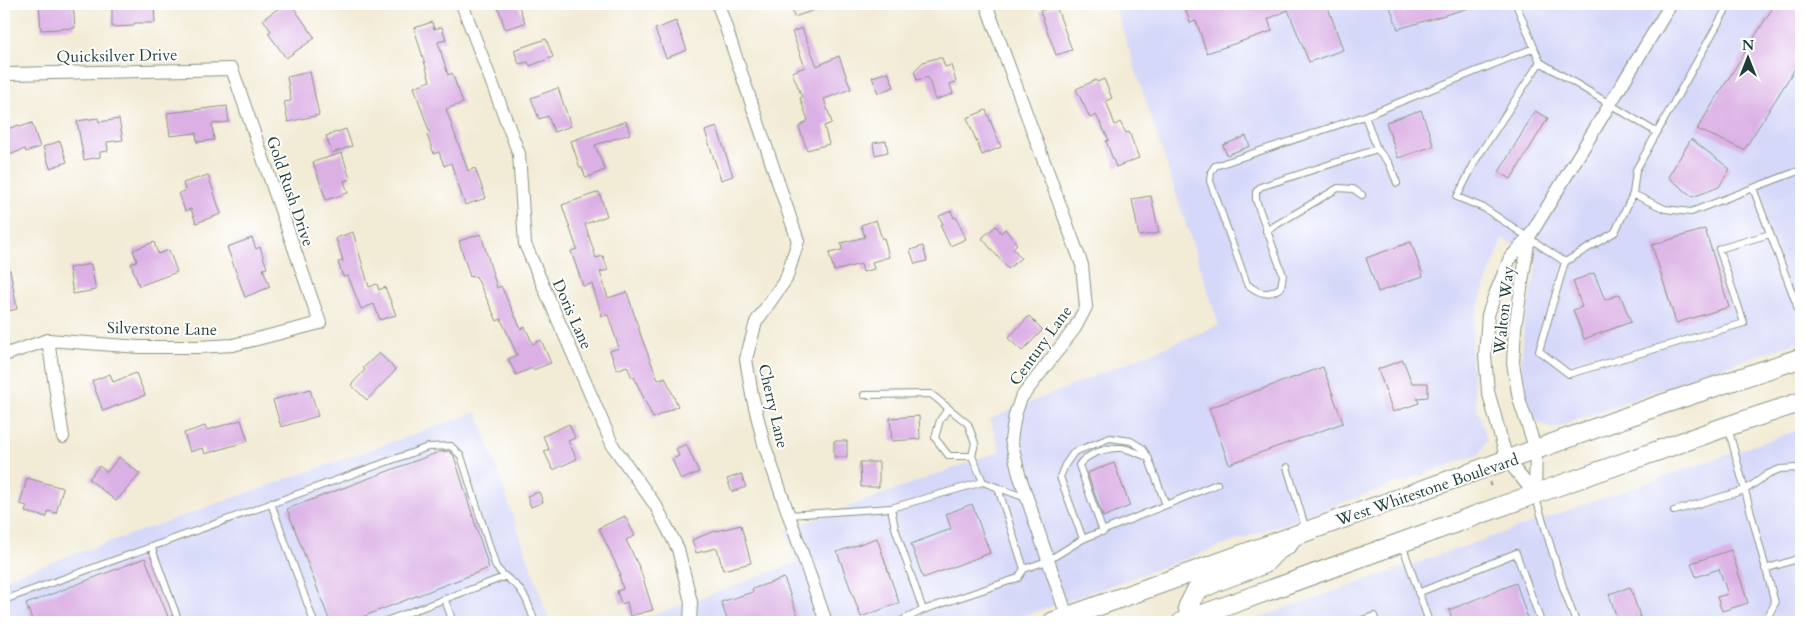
<svg xmlns="http://www.w3.org/2000/svg" width="1805" height="626" viewBox="0 0 1805 626" font-family="Cardo,serif">
	<style>
		.built { fill: #d5d8f9 }
		.building { fill: #dbb0e5 }
		.lines { fill: none; stroke-linecap: round; stroke-linejoin: round }
		.lane-casing { stroke: #889484; stroke-width: 8 }
		.street-casing { stroke: #889484; stroke-width: 14 }
		.secondary-casing { stroke: #889484; stroke-width: 21 }
		.path { stroke: #889484; stroke-width: 2.5; stroke-dasharray: 4 4; stroke-linecap: butt }
		.lane { stroke: #fff; stroke-width: 6 }
		.street { stroke: #fff; stroke-width: 12 }
		.secondary { stroke: #fff; stroke-width: 19 }
		.labels { text-anchor: middle; stroke-width: 4; stroke-linejoin: round; paint-order: stroke }
		.street-label { font-size: 16px; fill: #1f3d34; stroke: #fff }
	</style>
	<rect width="100%" height="100%" fill="#fff"/>
	<filter id="ink" filterUnits="userSpaceOnUse"><feTurbulence type="fractalNoise" baseFrequency=".02" numOctaves="2"/><feDisplacementMap in="SourceGraphic" scale="10" xChannelSelector="R" yChannelSelector="G"/><feConvolveMatrix kernelMatrix="1 2 1 2 8 2 1 2 1" color-interpolation-filters="sRGB"/></filter>
	<filter id="wash" filterUnits="userSpaceOnUse"><feTurbulence type="fractalNoise" baseFrequency=".0096" numOctaves="4" result="noise"/><feDisplacementMap in="SourceGraphic" scale="20" xChannelSelector="R" yChannelSelector="G"/><feGaussianBlur stdDeviation="1.12" result="paint"/><feColorMatrix in="noise" values="0 0 0 0 0 0 0 0 0 0 0 0 0 0 0 0 0 1.4 0 .05"/><feComposite in="paint" operator="in"/></filter>
	<g filter="url(#wash)">
		<rect width="100%" height="100%" fill="#f2ebd5"/>
		<path class="built" d="M1114 4H1801V341L1694 377 1552 429 1535 420 1527 400 1521 364 1525 317 1538 262 1503 238 1483 291 1474 320 1471 366 1477 408 1487 439 1480 454 1007 622H632L691 602 797 562 786 530 1000 451 990 419 1219 325Z
			M477 412 550 622H7L4 614V579Z
			M1801 429V622H1247Z"/>
		<g id="blocks">
			<path class="building" d="M39 4H73L75 28 41 30Z
				M112 4H154L155 23H134V26L112 27Z
				M285 4H291L315 38 286 58 268 33 271 31 263 19Z
				M497 4H518L525 23 505 29Z
				M790 4H826L827 6 794 17Z
				M1184 4H1327L1343 50 1309 62 1288 10 1268 19 1272 31 1207 53 1196 21 1190 23Z
				M1389 4H1472V7L1398 29Z
				M1775 4H1801V59L1744 150 1697 129Z
				M1056 6 1072 50 1056 55 1040 11Z
				M676 21 687 50 666 58 655 29Z
				M432 22 434 29 442 27 446 40 438 42 448 75 452 73 463 103 446 109 468 171 475 168 486 198 465 205 451 163 444 166 439 152 434 154 427 135 430 134 414 87 430 81 414 28Z
				M802 28 817 66 839 56 851 89 824 99 832 123 824 126 829 144 807 150 799 127 808 120 800 98 802 97 792 72 805 67 792 32Z
				M546 39 553 57 530 66 528 62 519 64 514 50Z
				M937 58H942L945 67 951 65 956 82 950 84 953 94 935 100 928 77 917 80 914 71 923 62Z
				M310 72 319 115 288 122 284 102 291 101 287 77Z
				M888 72 894 87 878 93 872 77Z
				M1104 79 1112 98 1106 101 1115 125 1120 122 1126 133 1129 132 1139 158 1116 167 1106 141 1109 140 1096 115 1090 118 1076 89 1096 80 1097 82Z
				M558 88 571 126 554 132 548 116 539 119 531 98Z
				M227 106 229 122 212 124 214 140 197 142 196 133 170 136 167 113Z
				M986 110 1001 147 982 155 967 118Z
				M1421 110 1434 146 1398 158 1386 122Z
				M1535 111 1548 118 1511 179 1499 172Z
				M98 118 99 122 119 119 123 140 107 142 108 151 100 152V157L84 160 77 121Z
				M626 121 630 134 595 145 605 170 586 178 582 168H580L571 141Z
				M32 123 40 147 26 152 25 149 4 157V130L19 125 20 127Z
				M717 127 733 176 721 180 705 131Z
				M346 129 352 146 332 153 326 136Z
				M1246 136 1250 146 1227 155 1223 145Z
				M1691 139 1730 169 1719 187 1693 197 1668 177Z
				M60 141 67 162 50 168 43 147Z
				M886 141 888 152 875 155 873 143Z
				M342 153 350 179 344 181 348 193 326 200 313 162Z
				M208 175 221 214 196 223 191 209 185 211 179 193 185 191 183 183Z
				M599 192 607 216 585 224 596 258 603 256 608 270 600 272 608 298 627 292 642 339 658 380 665 377 678 406 653 418 634 377 632 378 627 366 617 370 610 351 619 348 608 315 602 316 592 284 583 286 571 251 577 249 562 205Z
				M1151 196 1159 233 1139 236 1132 199Z
				M951 211 954 218 956 217 966 239 950 246 940 225 943 224 939 216Z
				M876 220 882 239 884 238 886 245 889 257 872 262 874 269 863 272 861 264 834 271 829 253 842 250 841 243 865 237 861 225Z
				M996 226 1001 233 1005 229 1017 244 1013 248 1021 258 1008 269 982 238Z
				M1705 229 1729 307 1676 323 1652 245Z
				M353 232 369 287 377 284 379 290 385 287 396 315 380 320 374 304 361 309 348 276 343 277 338 262 343 261 336 238Z
				M481 234 497 288 501 286 521 329 525 327 533 344 541 340 551 363 533 370 532 368 516 375 508 359 517 355 501 319 497 321 476 276 470 277 459 241Z
				M252 238 256 249 260 247 267 268 263 269 270 287 245 297 227 247Z
				M154 242 158 254 169 250 177 272 139 286 131 264 137 261 133 250Z
				M1411 242 1423 276 1378 292 1366 258Z
				M923 246 927 261 915 264 910 250Z
				M91 264 96 290 73 294 69 268Z
				M4 270H10L17 309 4 312Z
				M1594 273 1605 300 1620 294 1631 322 1584 339 1573 310 1582 307 1573 281Z
				M1029 316 1043 330 1022 351 1008 338Z
				M379 353 396 370 367 400 351 385 365 370 363 368Z
				M1403 360 1412 383H1428V397L1417 398 1419 403 1393 412 1378 369Z
				M1323 367 1343 423 1229 464 1209 408Z
				M136 373 145 395 103 411 92 381 110 374 113 382Z
				M310 389 318 416 281 427 273 400Z
				M919 416 920 439 892 441 890 418Z
				M241 420 248 441 205 454 203 448 190 452 184 433 205 426 207 430Z
				M569 424 575 438 568 441 577 459 553 470 544 451 549 449 543 436Z
				M834 441H847V457H834Z
				M686 444 699 472 681 480 672 459 679 456 676 449Z
				M449 451 454 456 489 568 349 622H330L287 509 439 452Z
				M119 457 140 474 116 501 89 479 99 466 107 472Z
				M860 462H879V487H861Z
				M1114 463 1130 506 1103 517 1087 473Z
				M741 474 746 487 732 492 727 479Z
				M27 478 63 488 56 513 48 511 47 517 25 512 27 506 20 504Z
				M539 492 543 502 531 507 527 496Z
				M972 504 990 553 923 578 911 544 951 529 946 514Z
				M625 516 635 536 626 540 640 569 653 610 630 616 627 602 621 604 617 591 623 589 619 575H621L599 528Z
				M741 525 751 563 723 570 717 548 696 553 692 540 712 532Z
				M877 538 899 603 861 617 837 552Z
				M1731 550 1748 603 1722 611 1717 597 1728 594 1719 569 1696 577 1691 563Z
				M145 558 170 622H33L26 604Z
				M784 578 800 622H728L721 602 753 592 752 589Z
				M1516 583 1529 622H1453L1449 610Z
				M1630 587 1642 622H1618L1609 594Z"/>
		</g>
	</g>
	<g filter="url(#ink)">
		<use href="#blocks" fill-opacity="0" stroke="#889484" stroke-width="1"/>
		<g class="lines">
			<defs>
				<path id="lane" d="M1516 4 1540 62 1656 132
					M1729 4 1636 170 1633 194 1665 209 1691 212 1753 188
					M1540 62 1477 158 1457 197 1484 208 1565 262 1539 351 1569 374 1744 323 1719 249 1770 234
					M1365 116 1377 149 1389 163 1397 183
					M1377 149 1260 187 1256 192V200L1283 275 1281 287C1268 297 1259 294 1247 284L1210 181 1211 172 1215 166 1365 116 1534 48
					M1801 170 1753 188 1796 303 1801 322
					M1266 231 1338 188 1353 189 1362 195
					M1565 262 1615 232 1633 194
					M864 395 931 394 968 424 975 443 972 456 983 482
					M948 409 940 420 935 438 949 456H972
					M1728 427 1775 603 1765 622
					M1287 467 1306 530
					M998 488 1024 569
					M1535 495 1564 590 1576 622
					M271 503 314 622
					M1674 511 1745 490 1768 474 1780 469 1795 468 1801 473
					M789 515 891 508
					M1103 532 1079 465C1086 454 1108 447 1121 448 1130 449 1138 453 1147 457
					M1083 539 1060 477 1065 465 1074 452 1110 438 1131 441 1142 448 1148 457 1166 505
					M1402 544 1429 622
					M151 546 179 622
					M1765 569 1794 560 1801 555
					M1418 593 1516 553 1541 622
					M4 600 428 447 451 446 461 456 496 567C504 577 509 579 517 586 527 596 530 610 535 622
					M445 600 453 622
					M923 610 895 528 891 508 983 482 1026 498
					M383 622 504 577
					M899 622 923 610 1018 578 1024 569 1047 561 1083 539 1217 484
					M1356 622 1374 616 1376 622"/>
				<path id="street" d="M462 4 519 154 525 244 613 446 656 506 678 549 691 602 690 622
					M718 4 798 241 786 279 756 322 746 359 752 395 764 444 826 622
					M986 4 1082 265 1086 307 1075 328 1021 398 1015 415 1011 440 1019 474 1069 622
					M4 76 10 74 232 69 320 323 233 345 199 347H139L48 340 4 355
					M1529 237 1515 328 1513 363 1519 399 1536 450 1535 494
					M48 340 63 437
					M1535 494 1507 460 1488 391 1485 355 1488 315 1494 297 1510 258 1529 237 1671 4"/>
				<path id="secondary" d="M1191 619 1188 607 1196 591 1218 581 1264 564 1274 553 1289 543
					M1053 622 1663 404 1801 358
					M1182 622 1535 494 1728 426 1801 402"/>
			</defs>
			<use href="#lane" class="lane-casing"/>
			<use href="#street" class="street-casing"/>
			<use href="#secondary" class="secondary-casing"/>
			<path class="path" d="M1490 482 1491 489"/>
			<use href="#lane" class="lane"/>
			<use href="#street" class="street"/>
			<use href="#secondary" class="secondary"/>
		</g>
	</g>
	<g class="labels">
		<g class="street-label">
			<text transform="translate(117 55) rotate(-1)" y="6">Quicksilver Drive</text>
			<text transform="translate(291 191) rotate(71)" y="6">Gold Rush Drive</text>
			<text transform="translate(1503 310) rotate(-84)" y="6">Walton Way</text>
			<text transform="translate(573 314) rotate(66)" y="6">Doris Lane</text>
			<text transform="translate(162 328) rotate(1)" y="6">Silverstone Lane</text>
			<text transform="translate(1040 345) rotate(-54)" y="6">Century Lane</text>
			<text transform="translate(774 406) rotate(77)" y="6">Cherry Lane</text>
			<text transform="translate(1427 489) rotate(-19)" y="6">West Whitestone Boulevard</text>
		</g>
	</g>
	<rect width="1805" height="626" fill="none" stroke="#fff" stroke-width="20"/>
	<g transform="translate(1748 58)" stroke="#ffffff" stroke-width="4" paint-order="stroke">
	<path d="M0-4L9 19L0 12L-9 19Z" fill="#1f3d34"/>
	<text y="-8" font-size="14" font-weight="bold" text-anchor="middle" fill="#1f3d34">N</text>
	</g>
</svg>
